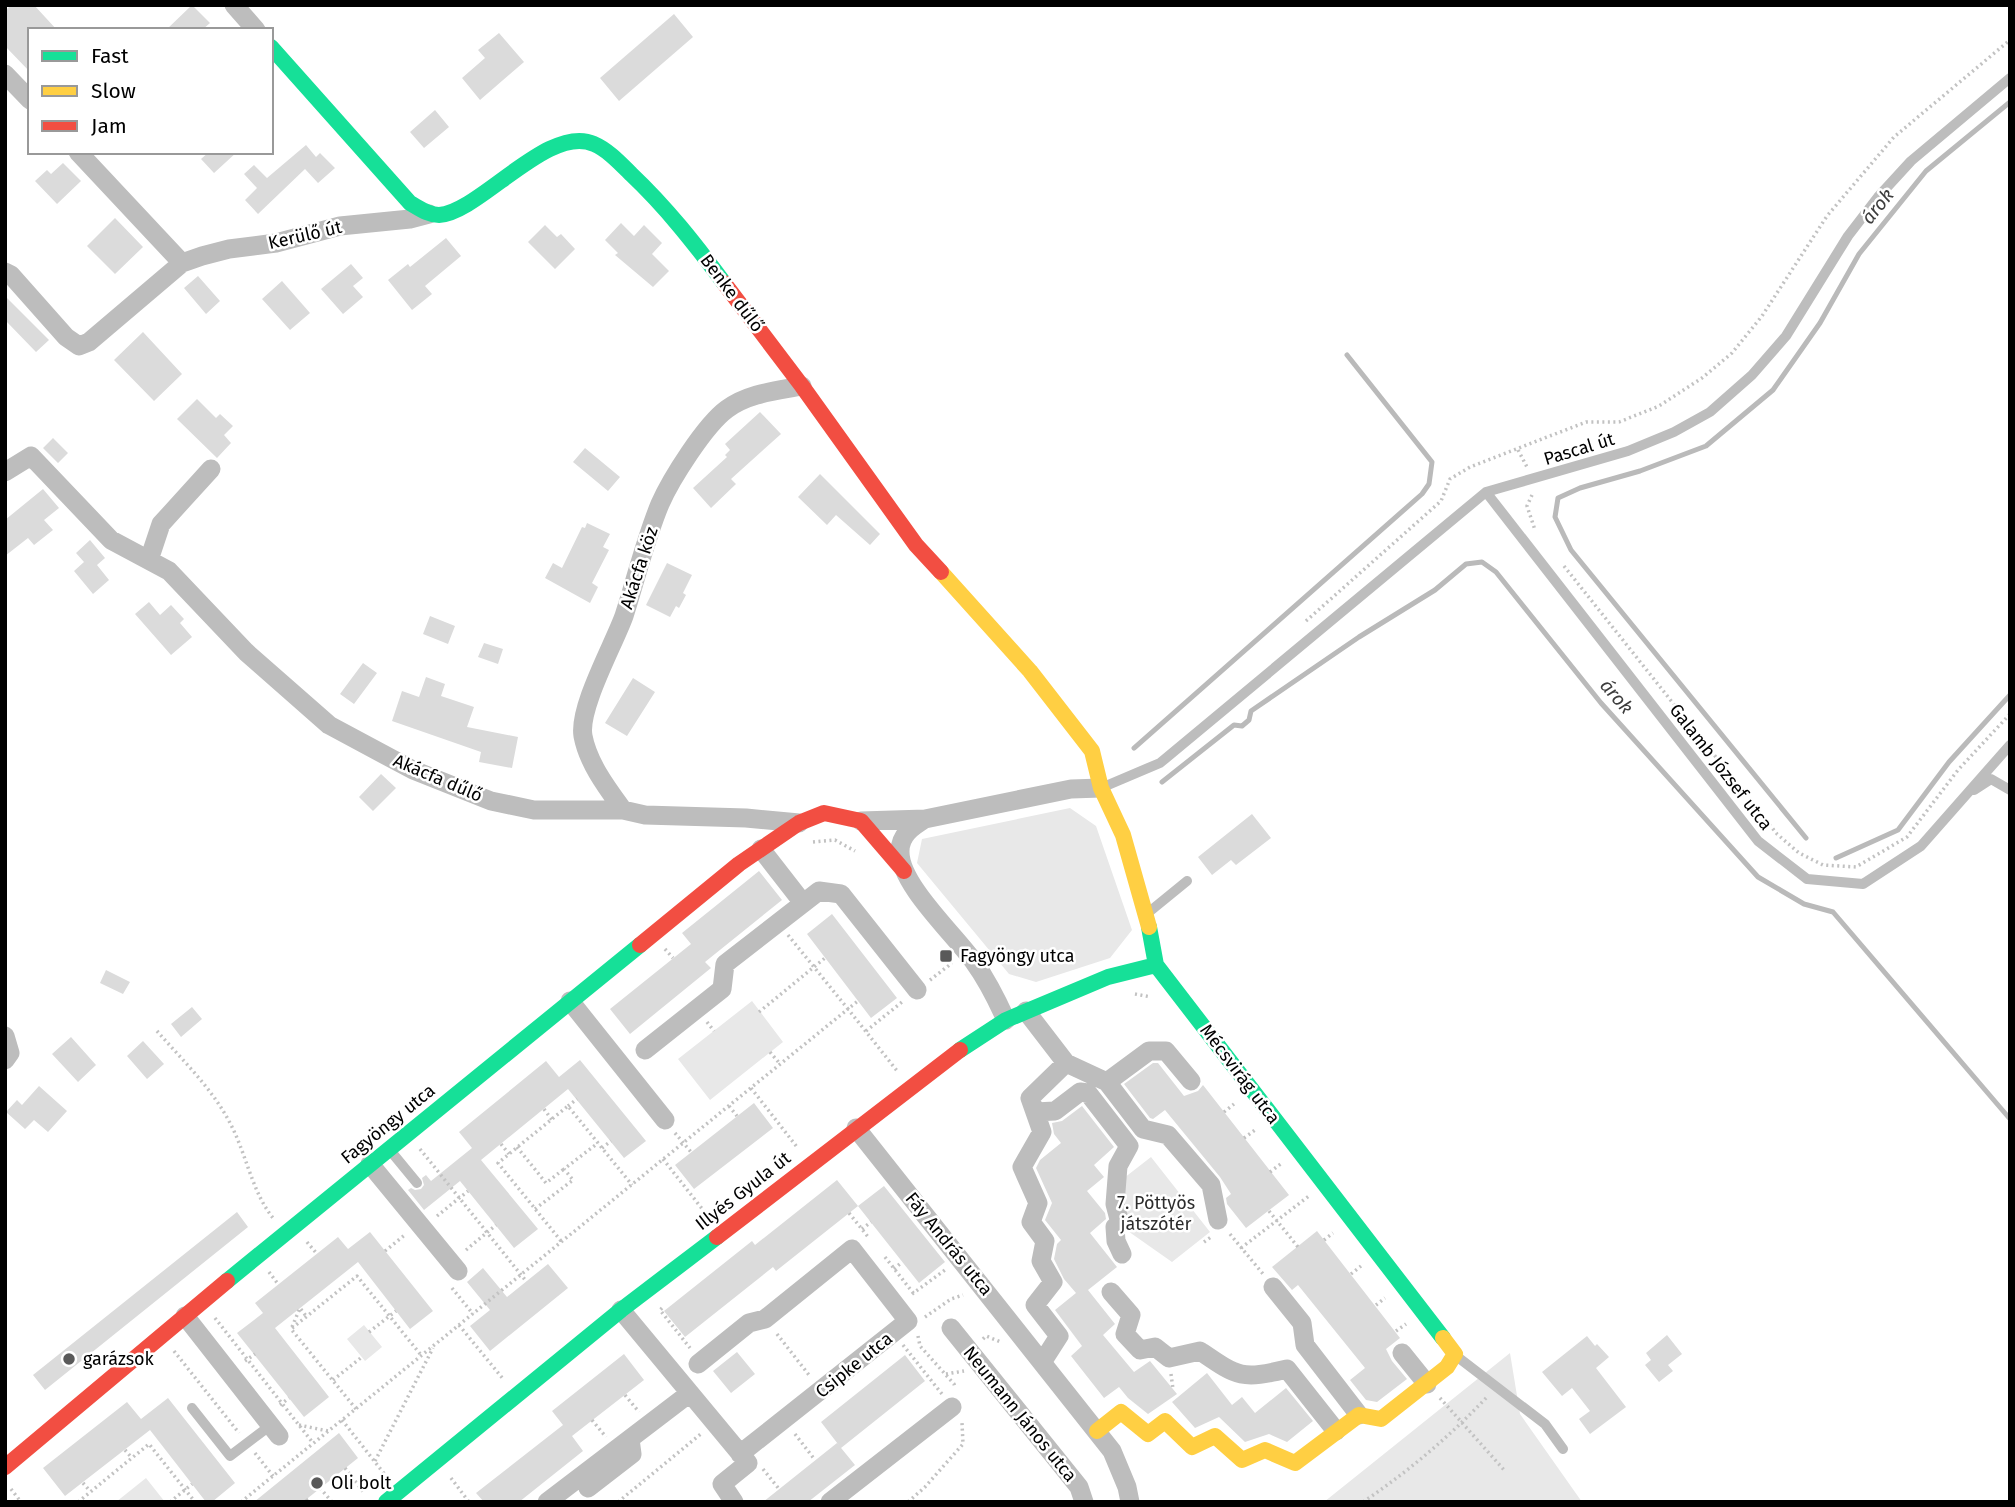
<svg xmlns="http://www.w3.org/2000/svg" width="2015" height="1507" viewBox="0 0 2015 1507" font-family="'Fira Sans',sans-serif">
	<style>
		.green { fill: #e8e8e8 }
		.lines { fill: none; stroke-linecap: round; stroke-linejoin: round }
		.stream { stroke: #bababa; stroke-width: 5 }
		.building { fill: #dbdbdb }
		.path { stroke: #c2c2c2; stroke-width: 3.5; stroke-dasharray: 2 3.5; stroke-linecap: butt }
		.lane { stroke: #bdbdbd; stroke-width: 10 }
		.street { stroke: #bdbdbd; stroke-width: 19 }
		.fast { stroke: #16e098; stroke-width: 16 }
		.slow { stroke: #ffcf43; stroke-width: 16 }
		.jam { stroke: #f24e42; stroke-width: 16 }
		.poi-dot { fill: #595959; stroke: #fff; stroke-width: 2.5 }
		.labels { text-anchor: middle; stroke-width: 5; stroke-linejoin: round; paint-order: stroke }
		.street-label { font-size: 18px; fill: #000; stroke: #fff }
		.poi-label { font-size: 18px; fill: #000; stroke: #fff; text-anchor: start }
		.park-label { font-size: 18px; fill: #2c2c2c; stroke: #fff }
		.water-label { font-size: 19px; font-style: italic; fill: #3d3d3d; stroke: #fff }
	</style>
	<rect width="100%" height="100%" fill="#fff"/>
	<path class="green" d="M1070 808 1096 826 1132 930 1110 958 1036 982 1009 974 917 863 922 839Z
		M752 1001 783 1042 710 1100 678 1059Z
		M1151 1157 1210 1232 1172 1262 1125 1229 1124 1178Z
		M364 1325 382 1347 365 1361 347 1339Z
		M1510 1353 1520 1414 1582 1502H1324Z
		M146 1478 165 1502H116Z"/>
	<g class="lines">
		<path class="stream" d="M1134 748 1422 494 1429 484 1432 462 1347 355
			M1162 782 1234 725 1242 726 1249 720 1251 711 1359 637 1435 590 1466 564 1482 562 1496 572 1601 703 1758 877 1804 904 1833 912 2010 1119
			M1806 838 1571 550 1555 517 1558 498 1580 488 1640 471 1706 446 1773 390 1820 323 1859 254 1926 171 2010 102
			M1836 858 1898 830 1949 762 2010 695"/>
	</g>
	<path class="building" d="M11 5H34L57 30H30V72L5 46V11Z
		M192 5 210 23 202 30H166Z
		M674 14 693 37 619 101 600 78Z
		M499 33 524 62 480 100 462 78 485 58 478 50Z
		M435 110 449 127 424 148 410 132Z
		M306 145 316 157 320 153 335 168 318 183 305 169 258 214 245 200 257 188 244 174 254 165 267 178Z
		M209 152H237L214 173 201 159Z
		M63 163 81 181 57 204 35 181 47 170 51 174Z
		M115 218 143 247 115 274 87 246Z
		M621 223 634 236 644 225 662 243 652 254 669 271 653 287 615 255 618 253 605 240Z
		M545 225 557 237 561 234 575 249 555 269 528 242Z
		M446 238 461 256 425 286 432 294 412 310 388 280 408 264 410 267Z
		M351 264 363 278 353 286 363 297 343 314 321 289Z
		M198 276 220 301 206 314 184 288Z
		M282 281 310 313 290 330 262 299Z
		M5 296 49 340 36 352 5 320Z
		M143 332 182 374 154 401 114 360Z
		M197 399 216 418 220 414 233 426 224 435 231 443 217 458 177 419Z
		M760 412 781 434 731 479 736 484 711 508 693 488 727 457 725 455 730 450 725 444Z
		M53 438 68 453 58 463 43 448Z
		M585 448 620 477 608 491 573 462Z
		M820 474 880 534 870 545 836 515 827 525 798 497Z
		M43 489 59 508 44 520 53 530 34 545 28 538 5 556V520Z
		M587 523 610 534 603 547 609 550 592 583 598 587 590 603 545 578 553 563 562 568 582 527 585 528Z
		M90 540 105 558 97 565 109 580 93 594 74 571 84 562 76 553Z
		M667 563 692 575 683 593 686 595 679 608 676 606 670 617 646 605Z
		M149 602 160 615 171 605 184 619 180 623 192 637 171 655 135 614Z
		M430 616 455 626 448 644 423 634Z
		M484 643 503 649 498 664 478 657Z
		M363 663 377 673 354 704 340 694Z
		M426 677 445 684 441 696 474 707 467 727 518 737 512 768 479 762 481 752 392 721 402 691 419 697Z
		M633 678 655 692 627 736 605 723Z
		M381 774 396 788 373 811 359 797Z
		M1252 814 1271 838 1236 865 1231 860 1212 875 1198 857Z
		M759 871 782 900 705 962 711 968 630 1034 610 1009 691 944 682 933Z
		M832 914 897 998 871 1018 807 934Z
		M106 970 130 982 123 994 100 983Z
		M192 1007 202 1019 181 1037 171 1024Z
		M71 1037 96 1065 78 1082 52 1054Z
		M143 1041 164 1064 147 1079 127 1056Z
		M580 1060 646 1141 624 1158 568 1089 481 1160 538 1229 514 1248 460 1181 424 1210 408 1190 411 1188 415 1190 421 1189 424 1185 422 1178 426 1175 431 1181 472 1148 459 1132 546 1061 559 1077Z
		M1153 1063H1158L1184 1096 1198 1091 1203 1085 1289 1195 1246 1228 1227 1204 1226 1198 1231 1194 1220 1177 1165 1110 1153 1119 1150 1118 1124 1084Z
		M39 1086 67 1111 48 1132 34 1120 25 1129 6 1112 17 1100 22 1105Z
		M754 1103 773 1128 694 1189 675 1165Z
		M1082 1106 1114 1147 1094 1165 1104 1177 1087 1191 1105 1213 1106 1219 1090 1233 1117 1267 1088 1290 1115 1324 1103 1335 1134 1372 1150 1361 1177 1394 1148 1414 1128 1398 1119 1387 1104 1398 1071 1356 1082 1346 1055 1310 1076 1293 1064 1279 1054 1259 1057 1244 1061 1240 1045 1220 1052 1203 1036 1168 1040 1160 1061 1143 1054 1134 1052 1123 1062 1121Z
		M837 1180 858 1206 776 1271 773 1267 685 1337 664 1311 752 1241 755 1245Z
		M884 1186 945 1262 919 1283 858 1206Z
		M237 1212 248 1227 45 1390 33 1375Z
		M1317 1231 1400 1338 1386 1349 1392 1361 1407 1379 1377 1402 1366 1400 1350 1380 1365 1368 1298 1285 1292 1290 1272 1267Z
		M370 1232 433 1311 410 1329 358 1262 275 1328 329 1397 304 1417 237 1333 263 1313 255 1303 338 1237 348 1249Z
		M548 1264 568 1288 490 1351 470 1326 490 1310 467 1282 483 1268 507 1297Z
		M1667 1335 1682 1354 1668 1365 1673 1371 1659 1382 1645 1365 1651 1360 1646 1353Z
		M1587 1336 1595 1346 1597 1344 1609 1357 1596 1368 1626 1407 1590 1434 1579 1419 1590 1411 1572 1388 1562 1396 1542 1372Z
		M737 1352 755 1374 731 1393 713 1371Z
		M624 1354 644 1380 572 1436 583 1451 519 1502H484L476 1493 563 1425 552 1411Z
		M905 1355 925 1381 841 1448 821 1422Z
		M1207 1373 1232 1405 1242 1397 1255 1413 1286 1388 1313 1421 1287 1442 1269 1434 1245 1442 1219 1417 1195 1428 1172 1402Z
		M168 1398 235 1483 212 1502H206L150 1430 65 1496 43 1468 127 1402 141 1419Z
		M339 1433 358 1458 303 1502H254Z
		M837 1443 855 1465 808 1502H763Z"/>
	<g class="lines">
		<path class="path" d="M1518 450 1527 467
			M1532 495 1527 506 1535 530
			M1564 566 1777 834 1799 853 1823 865 1856 867 1907 837 1958 770 2010 714
			M1306 621 1441 501 1450 479 1470 467 1586 422H1619L1659 406 1702 378 1732 353 1762 316 1827 216 1894 137 2010 40
			M813 842 835 840 855 851
			M788 935 848 1009 858 1001
			M665 949 673 958
			M930 980 952 963
			M1135 994 1151 997
			M759 1012 825 958
			M707 1022 714 1031
			M157 1031C184 1062 215 1091 233 1129 247 1158 253 1193 273 1218
			M866 1031 902 1002
			M770 1052 780 1064
			M751 1088 797 1147
			M568 1106 577 1099
			M729 1106 737 1116
			M544 1109 552 1120
			M1224 1112 1234 1104
			M675 1133 691 1152
			M1244 1138 1255 1130
			M501 1144 509 1154
			M517 1147 546 1183 564 1169
			M602 1148 611 1141
			M420 1149 526 1281
			M663 1159 707 1215
			M1270 1172 1282 1163
			M535 1209 573 1180 564 1169 598 1143
			M1269 1211 1298 1247
			M849 1213 869 1238
			M437 1216 468 1191
			M862 1229 871 1222
			M1230 1234 1263 1274
			M1324 1240 1333 1233
			M561 1241 498 1163 568 1106 632 1185
			M307 1242 317 1254
			M1204 1242 1211 1237
			M1241 1248 1309 1196
			M466 1250 496 1225
			M385 1251 406 1234
			M885 1257 914 1294
			M894 1269 902 1262
			M269 1272 278 1284
			M1351 1274 1361 1266
			M452 1288 473 1314
			M912 1294 945 1270
			M1376 1305 1385 1298
			M662 1308 660 1310 690 1348
			M925 1317 951 1299 963 1295
			M215 1318 313 1443
			M459 1325 504 1380
			M292 1327 300 1308 306 1316
			M1396 1331 1406 1324
			M369 1332 396 1311
			M777 1334 809 1375
			M918 1336 920 1346 954 1384 955 1388
			M983 1339 986 1336 1001 1342
			M903 1345 942 1394
			M174 1351 239 1433
			M245 1361 255 1354
			M946 1374 964 1371
			M1171 1374 1173 1389
			M333 1380 362 1357
			M625 1395 639 1412
			M1440 1398 1505 1471
			M280 1405 289 1398
			M356 1409 291 1329 357 1276 421 1355
			M342 1420 386 1476
			M592 1420 606 1437
			M299 1425 328 1431
			M795 1434 815 1460
			M125 1450 132 1458
			M255 1453 273 1476
			M375 1461 433 1348
			M345 1468 365 1494
			M763 1469 779 1489
			M451 1478 469 1502
			M83 1483 90 1491
			M320 1488 332 1502
			M11 1489 21 1502
			M306 1499 308 1502
			M519 1501V1502
			M78 1502 149 1444 195 1502
			M170 1502 192 1484
			M241 1502 848 1009 898 1072
			M618 1502 702 1433
			M908 1502 925 1487 963 1444 962 1423
			M1363 1502C1409 1471 1449 1437 1487 1397"/>
		<path class="lane" d="M1486 492 1758 841 1807 879 1863 884 1921 846 2010 745
			M1101 788 1160 763 1486 492 1628 451 1674 432 1710 412 1752 375 1786 336 1848 236 1878 197 1911 161 2010 78
			M1974 790 1991 779 2010 790
			M1149 912 1187 881
			M389 1149 417 1183
			M1455 1355 1545 1424 1563 1449
			M192 1408 230 1456 271 1425"/>
		<path class="street" d="M234 5 256 30
			M5 74 30 100
			M78 152 182 263
			M5 272 11 275 66 337 79 346 89 342 182 263 202 256 229 249 276 243 340 226 410 219 429 214
			M5 472 31 456 111 540 169 571 246 652 329 725 413 770 491 801 534 810H623L645 815 746 818 799 823
			M149 560 161 524 211 469
			M623 810C607 788 588 763 583 736 578 708 614 644 624 616 636 579 645 540 660 504 671 479 705 425 727 409 749 393 776 391 802 386
			M861 821 925 819
			M761 849 803 903
			M570 1001 665 1120
			M1026 1011 1066 1063 1107 1082 1149 1051H1166L1191 1081
			M1006 1020C997 1000 987 980 974 962 955 935 899 884 900 851 900 835 912 827 925 819L1071 789 1101 788
			M5 1036 10 1053 5 1060
			M645 1050 722 989 725 964 819 891 841 894 917 990
			M1107 1082 1143 1129 1168 1135 1211 1185 1218 1220
			M1035 1112 1055 1111 1080 1092 1088 1093 1129 1146 1118 1166 1115 1204 1120 1223 1115 1227 1116 1241 1122 1254
			M856 1128 1112 1451 1127 1487 1130 1502
			M370 1164 458 1271
			M1273 1287 1302 1323 1305 1345 1359 1415
			M1111 1292 1131 1315 1125 1334 1140 1350 1155 1347 1169 1358 1200 1351C1238 1377 1241 1380 1287 1369L1336 1431
			M621 1310 748 1463 722 1484 734 1502
			M185 1316 279 1436
			M951 1328 1079 1487 1084 1502
			M1402 1353 1427 1384
			M1043 1361 1059 1336 1035 1305 1053 1282 1041 1261 1045 1241 1031 1222 1038 1203 1022 1167 1042 1132 1030 1098 1066 1063
			M698 1364 749 1323 765 1319 852 1249 908 1321 740 1454
			M588 1488 632 1454 630 1439
			M547 1502 690 1393
			M830 1502 952 1407"/>
		<path class="fast" d="M271 47 410 203C419 208 428 215 439 215 479 213 549 123 594 144 608 150 620 163 631 174 666 207 695 244 724 283
			M1149 927 1156 965 1443 1338
			M960 1050 1006 1020 1108 977 1156 965
			M227 1281 640 945
			M386 1502 621 1310 717 1237"/>
		<path class="slow" d="M941 572 1030 671 1092 751 1101 788 1123 835 1149 927
			M1097 1431 1121 1412 1148 1434 1165 1421 1192 1447 1215 1436 1242 1460 1265 1450 1295 1463 1359 1415 1381 1419 1447 1367 1455 1354 1443 1338"/>
		<path class="jam" d="M724 283 802 386 916 545 941 572
			M640 945 739 864 799 823 824 813 861 821 904 871
			M717 1237 960 1050
			M5 1467 227 1281"/>
	</g>
	<g class="poi-dot">
		<rect x="939" y="949" width="14" height="14" rx="3.5"/>
		<circle cx="69" cy="1359" r="7"/>
		<circle cx="317" cy="1483" r="7"/>
	</g>
	<g class="labels">
		<g class="street-label">
			<text transform="translate(305 235) rotate(-13)" y="6">Kerülő út</text>
			<text transform="translate(732 293) rotate(53)" y="6">Benke dűlő</text>
			<text transform="translate(1579 449) rotate(-17)" y="6">Pascal út</text>
			<text transform="translate(639 568) rotate(-72)" y="6">Akácfa köz</text>
			<text transform="translate(1721 767) rotate(52)" y="6">Galamb József utca</text>
			<text transform="translate(438 778) rotate(23)" y="6">Akácfa dűlő</text>
			<text transform="translate(1240 1074) rotate(53)" y="6">Mécsvirág utca</text>
			<text transform="translate(388 1124) rotate(-39)" y="6">Fagyöngy utca</text>
			<text transform="translate(743 1191) rotate(-38)" y="6">Illyés Gyula út</text>
			<text transform="translate(949 1244) rotate(51)" y="6">Fáy András utca</text>
			<text transform="translate(854 1365) rotate(-39)" y="6">Csipke utca</text>
			<text transform="translate(1020 1414) rotate(51)" y="6">Neumann János utca</text>
		</g>
		<g class="poi-label">
			<text x="960" y="962">Fagyöngy utca</text>
			<text x="83" y="1365">garázsok</text>
			<text x="331" y="1489">Oli bolt</text>
		</g>
		<g class="park-label">
			<text x="1156" y="1209">7. Pöttyös<tspan x="1156" dy="21">játszótér</tspan></text>
		</g>
		<g class="water-label">
			<text transform="translate(1877 206) rotate(-51)" y="7">árok</text>
			<text transform="translate(1617 696) rotate(49)" y="7">árok</text>
		</g>
	</g>
	<rect width="2015" height="1507" fill="none" stroke="#000000" stroke-width="14"/>
	<rect x="28" y="28" width="245" height="126" fill="#ffffff" stroke="#999999" stroke-width="2"/>
	<rect x="42" y="51" width="35" height="10" fill="#16e098" stroke="#999999" stroke-width="2"/>
	<text x="91" y="63" font-size="21" fill="#000000">Fast</text>
	<rect x="42" y="86" width="35" height="10" fill="#ffcf43" stroke="#999999" stroke-width="2"/>
	<text x="91" y="98" font-size="21" fill="#000000">Slow</text>
	<rect x="42" y="121" width="35" height="10" fill="#f24e42" stroke="#999999" stroke-width="2"/>
	<text x="91" y="133" font-size="21" fill="#000000">Jam</text>
</svg>
